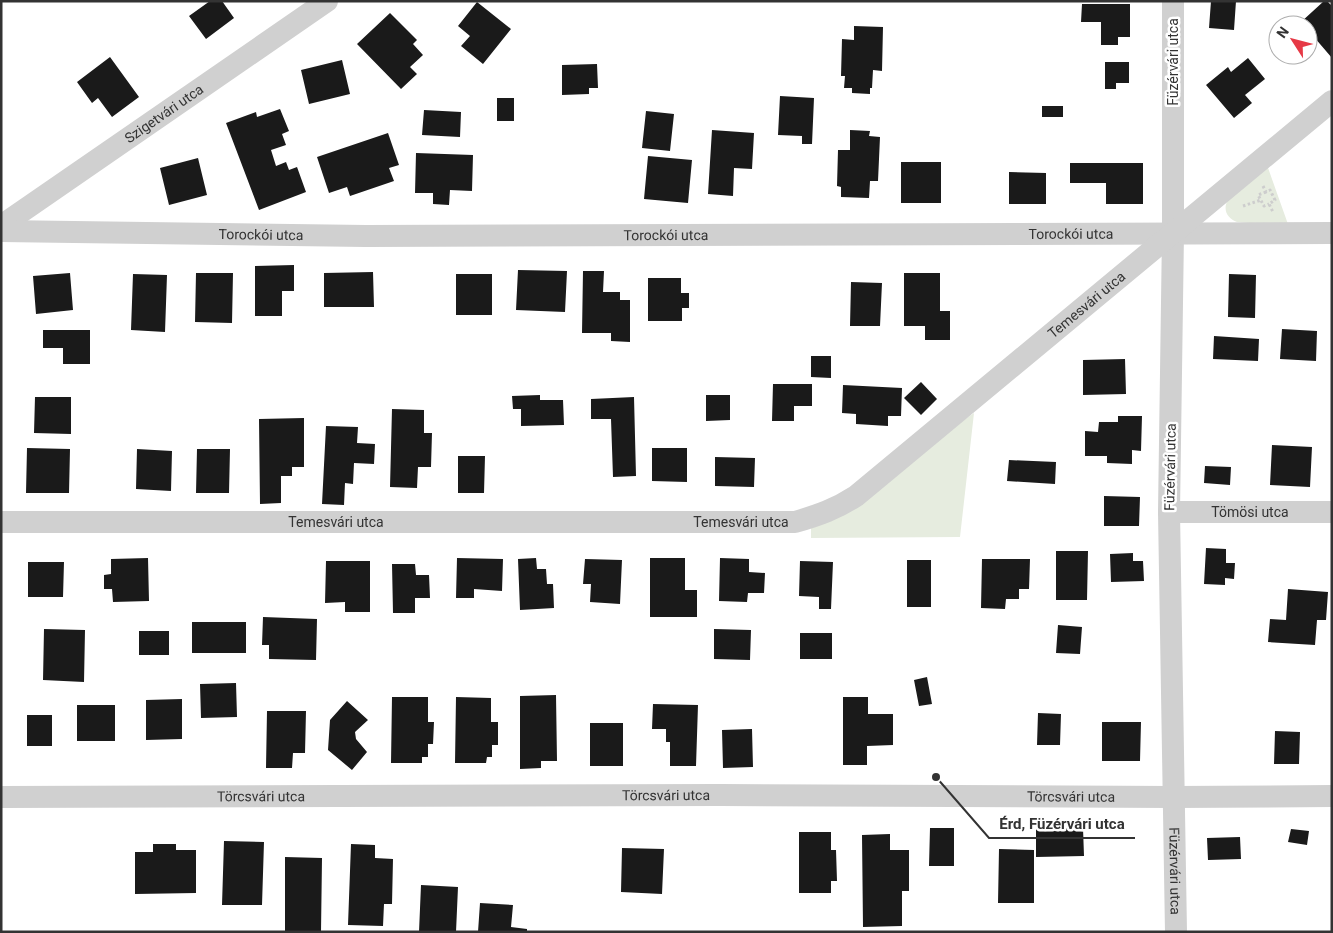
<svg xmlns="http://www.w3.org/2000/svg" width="1333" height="933" viewBox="0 0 1333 933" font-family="Roboto,sans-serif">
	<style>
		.green { fill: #e6ecdf }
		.building { fill: #1a1a1a }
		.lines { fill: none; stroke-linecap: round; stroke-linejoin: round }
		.path { stroke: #cdcdcd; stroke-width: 3; stroke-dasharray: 2.5 2.5; stroke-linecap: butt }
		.street { stroke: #d0d0d0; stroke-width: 22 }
		.labels { text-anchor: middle; stroke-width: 5; stroke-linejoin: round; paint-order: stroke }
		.street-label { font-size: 14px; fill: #333; stroke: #fff }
		.leader { fill: none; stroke: #333; stroke-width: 2 }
		.callout-dot { fill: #333; stroke: #fff; stroke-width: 2 }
		.callout-label { font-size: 15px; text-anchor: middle; font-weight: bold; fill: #333; stroke: #fff; stroke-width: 5; stroke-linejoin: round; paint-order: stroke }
	</style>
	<rect width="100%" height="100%" fill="#fff"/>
	<path class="green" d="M1267 165 1289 227 1237 222C1228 219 1222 210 1228 200 1232 191 1258 173 1267 165Z
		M974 413 960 537 811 538V524Z"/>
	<path class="building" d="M210 1H222L234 18 206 39 189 16Z
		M1211 1H1236L1234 30 1209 28Z
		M1324 1H1327L1332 6V58L1308 30V25H1304L1301 22Z
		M477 2 511 29 483 64 461 46 470 36 458 26Z
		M1082 4H1130V37H1118V45H1101V22H1081Z
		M390 13 417 40 413 44 423 55 410 67 417 74 401 89 357 44Z
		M854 26 883 27 882 71 873 70 872 88H870V94L852 93V88H844L845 76H841L842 39 854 40Z
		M110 57 139 97 112 117 98 98 92 103 77 82Z
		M1248 58 1265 79 1245 95 1252 103 1234 118 1206 85 1228 67 1231 72Z
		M342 60 350 94 309 104 301 70Z
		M1105 62H1129V83H1116V89H1105Z
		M597 64 598 88H589V94L562 95V65Z
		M780 96 814 98 812 144H802V136L778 135Z
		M497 98H514V121H497Z
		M1042 106H1063V117H1042Z
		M280 109 289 131 282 134 286 145 271 150 276 166 286 162 289 170 297 167 306 192 259 210 226 123 256 112 257 117Z
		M424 110 461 112 460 137 422 135Z
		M646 111 674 114 670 151 642 148Z
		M712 130 754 133 752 169 734 168 733 196 708 194Z
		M850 130 870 131 869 136 880 137 878 181H870L869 198 841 197V187L837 186 838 150H850Z
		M388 133 399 165 389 168 394 181 350 196 347 187 329 193 317 157Z
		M416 153 473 155 472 191 450 190 449 205 433 204V193H415Z
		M648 156 692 160 688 203 644 199Z
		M198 158 207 195 169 205 160 168Z
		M901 162H941V203H901Z
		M1070 163H1143V204H1106V183H1070Z
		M1009 172 1046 173V204H1009Z
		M294 265V291H282V316H255V266Z
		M518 270 567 271 565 312 516 310Z
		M583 271H604L603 292H620V300H630V342L611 341V333H582Z
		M373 272 374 307H324V273Z
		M70 273 73 310 36 314 33 276Z
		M196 273H233L232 323 195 322Z
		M904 273H940V311H950V340H925V326H904Z
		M133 274 167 275 165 332 131 330Z
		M456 274H492V315H456Z
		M1229 274 1256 275 1255 318 1228 317Z
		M648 278H681V293H689V308H682V321H648Z
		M851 282 882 283 880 326H850Z
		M1282 329 1317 331 1316 361 1280 359Z
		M43 330H90V364H63V348H43Z
		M1214 336 1259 339 1258 361 1213 359Z
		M811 356H831V378L811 377Z
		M1125 359 1126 394 1083 395V360Z
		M921 382 937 399 921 415 904 398Z
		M773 384H812V406H794V421H772Z
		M843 385 902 388 901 416H888V426L856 424V414L842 413Z
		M540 395V400H563L564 425 521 426V409H513L512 396Z
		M706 395H730V420L706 421Z
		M35 397H71V434L34 433Z
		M634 397 636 476 613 477 611 419H591V399Z
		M392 409 424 410V433H432L431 467H418L417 488 390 487Z
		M1118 416H1142L1141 451 1132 450V464L1107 463V456H1085V431L1098 432 1099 422H1118Z
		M304 418V467H292V476H281V503L260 504 259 419Z
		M326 426 358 427 357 443 375 444 374 464 354 463 353 484 345 483 344 505 322 504Z
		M1272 445 1312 447 1310 487 1270 485Z
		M27 448 70 449 69 493H26Z
		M652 448H687V482L652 481Z
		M137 449 172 451 171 491 136 489Z
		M197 449H230L229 493H196Z
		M458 456H485L484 493H458Z
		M715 457 755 458 754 487 715 486Z
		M1009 460 1056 462 1055 484 1007 481Z
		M1205 466 1231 467 1230 485 1204 483Z
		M1104 496 1140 497 1139 526H1104Z
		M1206 548 1226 549V563H1235L1234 579 1225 578V585L1204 584Z
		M1056 551H1088L1087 600H1056Z
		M1133 553V561H1143L1144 581 1111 582 1110 554Z
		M148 558 149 601 113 602 112 589H104V575L111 574V559Z
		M457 558 503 559 502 591 474 589V598H456Z
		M536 558 537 569H546L547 584H553L554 608 520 610 518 559Z
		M650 558H685V590H697V617H650Z
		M720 558 749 559V572L765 573 764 593H748L747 602 719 601Z
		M585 559 622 560 620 604 590 602 591 584H583Z
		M982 559H1030L1029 589H1019V599H1006L1005 609 981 608Z
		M907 560H931V607H907Z
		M326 561H370V612H345V602L325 603Z
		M800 561 833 562 831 609H819V597L799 596Z
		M28 562H64L63 597H28Z
		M392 564H415L416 575H429L430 598H415V613H393Z
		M1288 589 1328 592 1326 620H1317L1315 645 1268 642 1270 619 1286 620Z
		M263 617 317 619 316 660 269 659V645H262Z
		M192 622H246V653H192Z
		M1058 625 1082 627 1080 654 1056 653Z
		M44 629 85 630 84 682 43 680Z
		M714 629 751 630 750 660 714 659Z
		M139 631H169V655H139Z
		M800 633H832V659H800Z
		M927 677 932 704 919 706 914 680Z
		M236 683 237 717 201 718 200 684Z
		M556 695 557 761H541V768L520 769V696Z
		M392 697H428V722H434L433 744H428V757H422V763H391Z
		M456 697 491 698V722H498V745H492V757H487L486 763H455Z
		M843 697H868V714H893V745L867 746V765H843Z
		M182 699V739L146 740V700Z
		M347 701 368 720 355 732 356 739 367 752 352 770 328 750 330 720Z
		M653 704 698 705 696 766H670V742H666V729H652Z
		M77 705H115V741H77Z
		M267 711H306L305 753H293L292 768H266Z
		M1038 713 1061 714 1060 745H1037Z
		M27 715H52V746H27Z
		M1102 722H1141L1140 761H1102Z
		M590 723H623V766H590Z
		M752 729 753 767 723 768 722 730Z
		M1275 731 1300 732 1299 764H1274Z
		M930 828H954V866H929Z
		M1083 828 1084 856 1036 857V829Z
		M1291 829 1309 831 1307 845 1288 842Z
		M799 832H831V850H836L837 881H831V893H799Z
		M890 834V850H909V891H902V926L863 927 862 835Z
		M1240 837 1241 859 1208 860 1207 838Z
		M224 841 264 842 262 905H222Z
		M153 844H176V850H196V893L135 894V852H153Z
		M351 844 375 845V858L393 859 392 904H384L383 926 348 925Z
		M622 848 664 849 662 894 621 892Z
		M999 849 1034 850V903H998Z
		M285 857 322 858 321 932H285Z
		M421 885 458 887 456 932H419Z
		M480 903 513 905 511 927 527 929V932H478Z"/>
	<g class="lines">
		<path class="path" d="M1263 186 1266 192 1270 190 1275 200 1269 204 1273 212
			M1266 192 1258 195 1264 206 1269 204
			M1243 206 1261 200"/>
		<g class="street">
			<path id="s1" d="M1173 1V233L1169 512 1176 932"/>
			<path id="s2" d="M1 226 327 1"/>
			<path id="s3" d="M1 231 366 236 1332 233"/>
			<path id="s4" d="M1169 512H1332"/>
			<path id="s5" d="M1 522H795C819 515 836 509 856 496L1332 101"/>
			<path id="s6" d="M1 797 720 795 1173 797 1332 796"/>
		</g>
	</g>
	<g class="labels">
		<g class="street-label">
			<text transform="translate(1173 62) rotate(-90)" y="5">Füzérvári utca</text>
			<text dy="5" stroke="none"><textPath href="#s2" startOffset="198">Szigetvári utca</textPath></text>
			<text dy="5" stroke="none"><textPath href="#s3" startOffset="1070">Torockói utca</textPath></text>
			<text dy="5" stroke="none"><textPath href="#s3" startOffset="260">Torockói utca</textPath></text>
			<text dy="5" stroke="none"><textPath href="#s3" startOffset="665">Torockói utca</textPath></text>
			<text dy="5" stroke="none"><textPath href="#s5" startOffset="1160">Temesvári utca</textPath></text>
			<text transform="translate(1170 467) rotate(-89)" y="5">Füzérvári utca</text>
			<text dy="5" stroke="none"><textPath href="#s4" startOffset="81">Tömösi utca</textPath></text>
			<text dy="5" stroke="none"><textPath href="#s5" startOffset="335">Temesvári utca</textPath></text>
			<text dy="5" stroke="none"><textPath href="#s5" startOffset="740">Temesvári utca</textPath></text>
			<text dy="5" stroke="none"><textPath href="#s6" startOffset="665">Törcsvári utca</textPath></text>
			<text dy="5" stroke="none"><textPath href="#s6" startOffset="260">Törcsvári utca</textPath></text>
			<text dy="5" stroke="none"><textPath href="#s6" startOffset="1070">Törcsvári utca</textPath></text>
			<text dy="5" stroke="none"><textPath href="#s1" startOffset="870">Füzérvári utca</textPath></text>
		</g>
	</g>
	<path class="leader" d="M936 777L989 838H1135"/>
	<circle class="callout-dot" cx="936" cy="777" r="5"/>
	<g class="callout-label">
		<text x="1062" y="829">Érd, Füzérvári utca</text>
	</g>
	<rect width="1333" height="933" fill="none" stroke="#333333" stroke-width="5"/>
	<g transform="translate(1293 40) rotate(306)"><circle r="24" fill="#ffffff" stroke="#adadad"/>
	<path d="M0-4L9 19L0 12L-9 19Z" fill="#e63946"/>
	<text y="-8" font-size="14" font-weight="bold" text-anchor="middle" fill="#333333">N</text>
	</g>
</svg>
